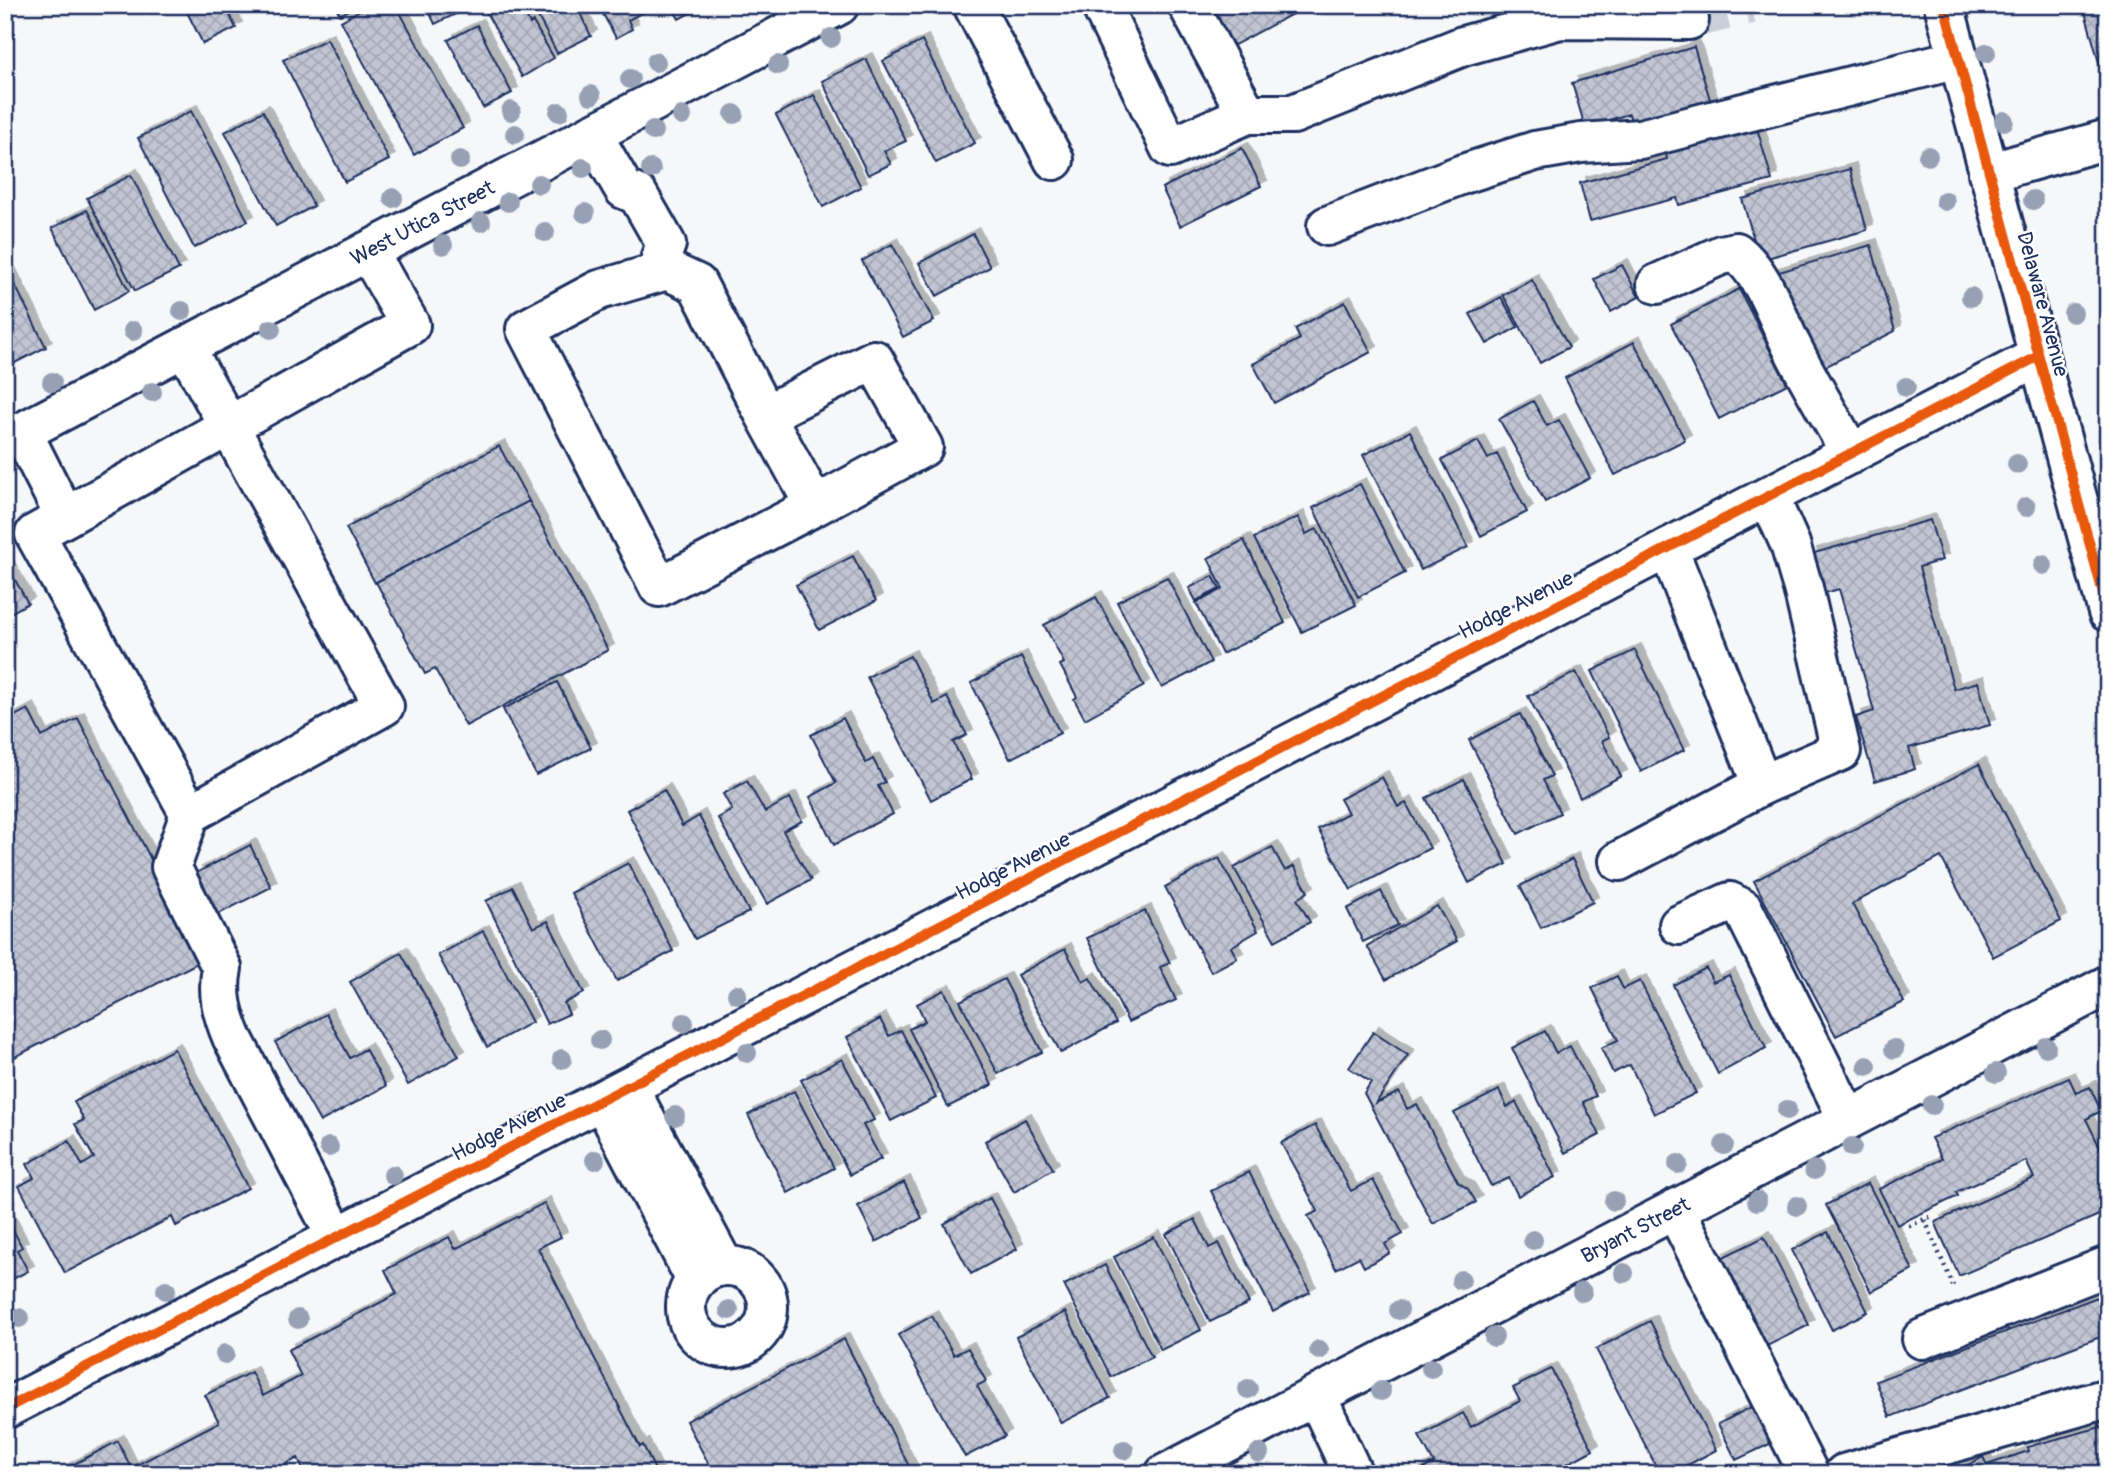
<svg xmlns="http://www.w3.org/2000/svg" width="2113" height="1479" viewBox="0 0 2113 1479" font-family="Pangolin,sans-serif">
	<style>
		.building { fill: url(#building-cross-hatch); stroke: #1b2f5e; stroke-width: 2; filter: url(#shadow) }
		.lines { fill: none; stroke-linecap: round; stroke-linejoin: round }
		.minor-tunnel { stroke: #cacfda; stroke-width: 38; stroke-dasharray: 38 19; stroke-linecap: butt }
		.minor-casing { stroke: #1b2f5e; stroke-width: 44 }
		.major-casing { stroke: #1b2f5e; stroke-width: 44 }
		.path { stroke: #1b2f5e; stroke-width: 4.5; stroke-dasharray: 2 5; stroke-linecap: butt }
		.minor { stroke: #fff; stroke-width: 38 }
		.major { stroke: #fff; stroke-width: 38 }
		.cycleway-casing { stroke: #fff; stroke-width: 15 }
		.cycleway { stroke: #e8590c; stroke-width: 10 }
		.tree { fill: #97a1b6 }
		.labels { text-anchor: middle; stroke-width: 5; stroke-linejoin: round; paint-order: stroke }
		.street-label { font-size: 21px; fill: #1b2f5e; stroke: #fff }
	</style>
	<defs>
		<pattern id="building-cross-hatch" width="8" height="8" patternUnits="userSpaceOnUse" patternTransform="scale(1.75)"><rect width="8" height="8" fill="#c0c4d3"/><path d="M0 0l8 8M0 8l8-8" fill="none" stroke="#a4a9b8"/></pattern>
		<filter id="shadow"><feDropShadow dx="6" dy="-6" stdDeviation="0" flood-color="#0004"/></filter>
	</defs>
	<rect width="100%" height="100%" fill="#f6f7f9"/>
	<filter id="ink" filterUnits="userSpaceOnUse"><feTurbulence type="fractalNoise" baseFrequency=".0143" numOctaves="2"/><feDisplacementMap in="SourceGraphic" scale="14" xChannelSelector="R" yChannelSelector="G"/><feConvolveMatrix kernelMatrix="1 2 1 2 8 2 1 2 1" color-interpolation-filters="sRGB"/></filter>
	<g filter="url(#ink)">
		<path class="building" d="M225 5 236 28 203 44 184 6Z
			M335 5H359L340 15Z
			M369 5H396L463 128 414 155 341 21Z
			M426 5H461L464 10 435 24Z
			M482 5H520L530 24 533 22 554 58 522 77Z
			M532 5H576L591 36 557 53Z
			M598 5H647L649 9 628 20 632 29 616 38Z
			M671 5H702L703 6 679 19Z
			M1204 5H1309L1227 49Z
			M2083 5H2108V95Z
			M477 25 512 93 483 108 448 40Z
			M327 39 389 160 345 182 283 60Z
			M922 41 975 143 936 163 883 61Z
			M1694 47 1712 106 1635 135 1629 114 1585 127 1572 83Z
			M866 59 906 141 884 151 891 164 868 175 822 81Z
			M814 95 861 187 823 207 776 115Z
			M191 111 248 221 194 248 138 138Z
			M263 111 314 206 276 226 225 132Z
			M1757 128 1772 180 1679 205 1677 198 1590 221 1580 183 1667 159 1666 154Z
			M1242 148 1261 186 1180 226 1162 188Z
			M1850 169 1867 230 1760 260 1742 199Z
			M131 175 179 269 135 291 87 198Z
			M87 210 129 291 94 310 52 228Z
			M973 234 990 267 937 296 919 263Z
			M892 244 934 321 903 337 862 261Z
			M1871 245 1895 331 1821 369 1772 274Z
			M5 265 46 347 13 364 5 348Z
			M1622 265 1639 297 1611 312 1594 279Z
			M1532 280 1569 347 1540 363 1503 295Z
			M1739 289 1787 384 1719 419 1671 324Z
			M1501 297 1518 327 1487 344 1470 314Z
			M1345 302 1371 352 1274 403 1253 364 1300 339 1295 329Z
			M1634 342 1685 440 1615 475 1565 378Z
			M1533 401 1547 426 1559 420 1590 478 1545 502 1499 419Z
			M1410 431 1468 547 1421 570 1363 455Z
			M1478 441 1488 459 1497 454 1527 512 1481 536 1442 460Z
			M499 446 529 501 375 583 346 528Z
			M1360 484 1405 573 1358 597 1313 508Z
			M529 501 608 650 466 726 435 669 425 674 376 582Z
			M1298 517 1306 534 1317 529 1356 605 1302 632 1254 538Z
			M1930 520 1942 560 1919 567 1954 689 1978 682 1990 725 1909 748 1915 769 1875 781 1856 717 1874 711 1839 589 1822 594 1811 554Z
			M1244 540 1285 623 1222 654 1196 603 1223 589 1208 558Z
			M853 556 876 601 819 630 796 585Z
			M5 562 28 603 5 616Z
			M1213 576 1220 589 1196 601 1189 588Z
			M1167 577 1211 662 1162 688 1117 602Z
			M1096 597 1144 686 1085 719 1074 699 1077 697 1060 665 1064 663 1044 625Z
			M1635 650 1684 750 1641 772 1592 671Z
			M910 656 934 704 947 697 967 735 953 742 972 779 931 800 867 677Z
			M1021 657 1060 733 1010 759 971 683Z
			M1576 672 1609 737 1602 741 1621 776 1580 798 1528 696Z
			M557 682 591 748 536 775 503 709Z
			M28 709 42 737 78 718 203 960 5 1062V721Z
			M1520 714 1552 776 1543 780 1560 813 1518 834 1469 740Z
			M843 718 866 763 873 759 885 782 878 786 893 814 834 845 810 797 836 783 811 735Z
			M1979 764 2061 921 1993 957 1941 857 1852 904 1904 1002 1836 1036 1754 881Z
			M1382 777 1398 807 1406 803 1430 848 1351 890 1318 829 1348 813 1340 799Z
			M1464 779 1507 864 1469 883 1426 798Z
			M747 781 765 812 790 798 802 821 783 831 811 880 767 904 718 818 732 810 723 794Z
			M664 790 682 826 699 816 749 912 695 939 627 810Z
			M250 845 271 887 217 915 196 873Z
			M1272 847 1285 871 1294 866 1308 892 1297 899 1310 922 1275 941 1234 868Z
			M1219 858 1258 931 1231 947 1237 958 1211 972 1165 887Z
			M1572 859 1593 902 1541 928 1520 886Z
			M628 863 673 951 617 981 571 893Z
			M513 887 533 928 548 921 584 993 564 1003 569 1014 547 1024 486 901Z
			M1381 891 1398 925 1363 942 1347 909Z
			M1437 906 1457 941 1386 980 1367 946Z
			M1145 911 1170 963 1160 967 1176 1000 1128 1022 1087 938Z
			M483 931 532 1022 487 1047 438 955Z
			M1065 949 1083 982 1090 978 1116 1023 1061 1053 1017 975Z
			M401 953 459 1056 408 1085 350 982Z
			M1706 968 1713 982 1729 975 1766 1048 1718 1074 1673 985Z
			M1617 976 1623 989 1640 981 1696 1093 1654 1114 1630 1065 1613 1073 1601 1048 1618 1040 1592 988Z
			M1004 979 1042 1052 998 1074 960 1001Z
			M944 990 992 1085 948 1107 909 1029 925 1021 917 1004Z
			M326 1014 350 1058 365 1049 386 1086 320 1122 275 1042Z
			M880 1019 889 1036 901 1030 936 1098 891 1121 847 1037Z
			M1545 1031 1556 1053 1570 1046 1596 1096 1583 1102 1600 1135 1565 1153 1512 1048Z
			M1373 1032 1408 1055 1376 1103 1399 1092 1407 1109 1417 1104 1458 1182 1468 1189 1476 1202 1433 1224 1364 1093 1371 1082 1349 1068Z
			M174 1049 248 1188 176 1226 172 1217 65 1273 19 1186 34 1178 27 1164 69 1141 82 1165 94 1158 75 1124 84 1120 74 1102Z
			M842 1059 874 1120 863 1125 881 1159 850 1175 801 1080Z
			M2069 1078 2076 1093 2090 1087 2101 1111 2086 1119 2108 1164V1211L1959 1276 1935 1222 2034 1178 2026 1161 1956 1192 1958 1196 1897 1225 1879 1189 1942 1159 1931 1138Z
			M1499 1090 1507 1107 1516 1102 1555 1177 1518 1196 1509 1178 1491 1186 1454 1113Z
			M794 1091 834 1168 788 1193 748 1115Z
			M1025 1119 1053 1169 1014 1192 985 1141Z
			M1315 1125 1351 1191 1373 1180 1403 1234 1385 1244 1390 1253 1364 1267 1359 1257 1336 1269 1308 1216 1318 1211 1281 1143Z
			M1249 1172 1310 1292 1273 1312 1211 1191Z
			M904 1182 922 1218 876 1242 858 1206Z
			M1868 1183 1913 1270 1871 1292 1826 1205Z
			M990 1198 1017 1249 971 1274 944 1224Z
			M544 1203 561 1237 538 1248 640 1447 643 1445 657 1474H305L298 1458 268 1474H55L118 1441 131 1468 219 1422 205 1395 251 1372 263 1396 301 1376 288 1350 397 1294 385 1270 449 1237 455 1249Z
			M5 1214 22 1247 17 1250 28 1271 5 1283Z
			M1195 1219 1209 1248 1219 1243 1249 1303 1210 1322 1166 1234Z
			M1828 1232 1868 1312 1832 1330 1792 1250Z
			M1154 1237 1201 1330 1161 1350 1114 1257Z
			M1764 1237 1809 1325 1765 1347 1719 1259Z
			M1105 1265 1152 1357 1111 1377 1064 1285Z
			M2108 1293V1334L1890 1417 1876 1381Z
			M1065 1312 1110 1398 1061 1423 1016 1337Z
			M932 1316 954 1355 968 1348 986 1381 977 1386 1005 1436 965 1457 898 1335Z
			M1650 1321 1716 1450 1671 1474H1660L1596 1349Z
			M844 1339 913 1474H714L686 1421Z
			M1551 1369 1593 1450 1548 1474H1414L1434 1463 1419 1436 1463 1413 1471 1427 1520 1401 1513 1388Z
			M1755 1405 1774 1442 1736 1460 1718 1424Z
			M2108 1425V1474H1951L1983 1457 1987 1465 2028 1451 2027 1447Z"/>
		<g class="lines">
			<path class="minor-tunnel" d="M1689 20 1751 5"/>
			<defs>
				<g id="minor">
					<path d="M973 5 1054 160"/>
					<path d="M1101 5 1170 148 1247 114 1188 5"/>
					<path d="M1247 114H1293L1463 46 1560 19 1689 20"/>
					<path d="M592 134 624 189 638 195 666 244 661 257"/>
					<path d="M1988 173 2108 139"/>
					<path d="M1327 226 1463 174 1535 151 1581 143 1640 139 1958 59"/>
					<path d="M1657 284 1721 255 1736 252C1765 275 1777 318 1793 349 1811 385 1832 419 1851 454"/>
					<path d="M185 347 384 706 190 814 171 867 222 968C217 994 222 1013 232 1037L337 1238"/>
					<path d="M765 415 815 506 659 587 526 329 599 290 667 270 697 284 765 415 874 360 923 447 815 506"/>
					<path d="M22 432 65 517"/>
					<path id="s1" d="M5 441 839 5"/>
					<path d="M1668 548 1762 785"/>
					<path d="M190 814 35 534 410 325 368 251"/>
					<path d="M1619 861 1762 785 1841 751 1803 588 1790 544 1769 497"/>
					<path d="M1679 925 1730 902 1743 909 1848 1119"/>
					<path d="M628 1087 724 1266"/>
					<path d="M602 1100 696 1280"/>
					<path d="M1675 1209 1809 1474"/>
					<circle cx="727" cy="1307" r="41"/>
					<path d="M1922 1339 2108 1266"/>
					<path d="M1316 1395 1353 1474"/>
					<path d="M5 1409 2037 357"/>
					<path id="s2" d="M1165 1474 2108 985"/>
					<path d="M1844 1474 2108 1398"/>
				</g>
				<path id="major" d="M1944 5 2108 612"/>
			</defs>
			<use href="#minor" class="minor-casing"/>
			<use href="#major" class="major-casing"/>
			<path class="path" d="M1925 1220 1953 1286
				M1909 1226 1932 1216"/>
			<use href="#minor" class="minor"/>
			<use href="#major" class="major"/>
			<defs>
				<path id="cycleway" d="M1944 5 2108 612
					M5 1409 2037 357"/>
			</defs>
			<use href="#cycleway" class="cycleway-casing"/>
			<use href="#cycleway" class="cycleway"/>
		</g>
		<g class="tree">
			<circle cx="831" cy="38" r="10"/>
			<circle cx="1986" cy="53" r="10"/>
			<circle cx="656" cy="62" r="10"/>
			<circle cx="778" cy="65" r="10"/>
			<circle cx="630" cy="79" r="10"/>
			<circle cx="591" cy="95" r="10"/>
			<circle cx="511" cy="111" r="10"/>
			<circle cx="559" cy="112" r="10"/>
			<circle cx="734" cy="114" r="10"/>
			<circle cx="682" cy="116" r="10"/>
			<circle cx="2004" cy="121" r="10"/>
			<circle cx="653" cy="131" r="10"/>
			<circle cx="515" cy="134" r="10"/>
			<circle cx="1928" cy="156" r="10"/>
			<circle cx="460" cy="160" r="10"/>
			<circle cx="583" cy="168" r="10"/>
			<circle cx="651" cy="169" r="10"/>
			<circle cx="539" cy="184" r="10"/>
			<circle cx="393" cy="198" r="10"/>
			<circle cx="2033" cy="200" r="10"/>
			<circle cx="1945" cy="201" r="10"/>
			<circle cx="508" cy="202" r="10"/>
			<circle cx="585" cy="213" r="10"/>
			<circle cx="481" cy="222" r="10"/>
			<circle cx="545" cy="232" r="10"/>
			<circle cx="443" cy="245" r="10"/>
			<circle cx="1971" cy="297" r="10"/>
			<circle cx="182" cy="311" r="10"/>
			<circle cx="2073" cy="313" r="10"/>
			<circle cx="271" cy="329" r="10"/>
			<circle cx="133" cy="331" r="10"/>
			<circle cx="52" cy="382" r="10"/>
			<circle cx="1906" cy="387" r="10"/>
			<circle cx="152" cy="392" r="10"/>
			<circle cx="2017" cy="464" r="10"/>
			<circle cx="2026" cy="507" r="10"/>
			<circle cx="2043" cy="565" r="10"/>
			<circle cx="737" cy="994" r="10"/>
			<circle cx="684" cy="1023" r="10"/>
			<circle cx="600" cy="1040" r="10"/>
			<circle cx="2046" cy="1047" r="10"/>
			<circle cx="1894" cy="1049" r="10"/>
			<circle cx="747" cy="1053" r="10"/>
			<circle cx="562" cy="1059" r="10"/>
			<circle cx="1867" cy="1066" r="10"/>
			<circle cx="1996" cy="1073" r="10"/>
			<circle cx="1932" cy="1105" r="10"/>
			<circle cx="1787" cy="1110" r="10"/>
			<circle cx="675" cy="1116" r="10"/>
			<circle cx="1724" cy="1145" r="10"/>
			<circle cx="329" cy="1147" r="10"/>
			<circle cx="1852" cy="1147" r="10"/>
			<circle cx="595" cy="1160" r="10"/>
			<circle cx="1678" cy="1164" r="10"/>
			<circle cx="1814" cy="1170" r="10"/>
			<circle cx="393" cy="1175" r="10"/>
			<circle cx="1614" cy="1201" r="10"/>
			<circle cx="1757" cy="1201" r="10"/>
			<circle cx="1797" cy="1206" r="10"/>
			<circle cx="1533" cy="1240" r="10"/>
			<circle cx="1624" cy="1273" r="10"/>
			<circle cx="1461" cy="1280" r="10"/>
			<circle cx="166" cy="1290" r="10"/>
			<circle cx="1582" cy="1292" r="10"/>
			<circle cx="729" cy="1310" r="10"/>
			<circle cx="1399" cy="1310" r="10"/>
			<circle cx="19" cy="1318" r="10"/>
			<circle cx="298" cy="1319" r="10"/>
			<circle cx="1494" cy="1337" r="10"/>
			<circle cx="1319" cy="1350" r="10"/>
			<circle cx="225" cy="1354" r="10"/>
			<circle cx="1431" cy="1368" r="10"/>
			<circle cx="1248" cy="1389" r="10"/>
			<circle cx="1381" cy="1391" r="10"/>
			<circle cx="1124" cy="1450" r="10"/>
			<circle cx="1259" cy="1453" r="10"/>
		</g>
	</g>
	<g class="labels">
		<g class="street-label">
			<text dy="7" stroke="none"><textPath href="#s1" startOffset="471">West Utica Street</textPath></text>
			<text transform="translate(2043 304) rotate(75)" y="7">Delaware Avenue</text>
			<text transform="translate(1516 605) rotate(-27)" y="7">Hodge Avenue</text>
			<text transform="translate(1013 866) rotate(-27)" y="7">Hodge Avenue</text>
			<text transform="translate(509 1127) rotate(-27)" y="7">Hodge Avenue</text>
			<text dy="7" stroke="none"><textPath href="#s2" startOffset="530">Bryant Street</textPath></text>
		</g>
	</g>
	<rect width="2113" height="1479" fill="none" stroke="#fff" stroke-width="28"/>
	<rect x="14" y="14" width="2085" height="1451" fill="none" stroke="#1b2f5e" stroke-width="2.5" filter="url(#ink)"/>
</svg>
